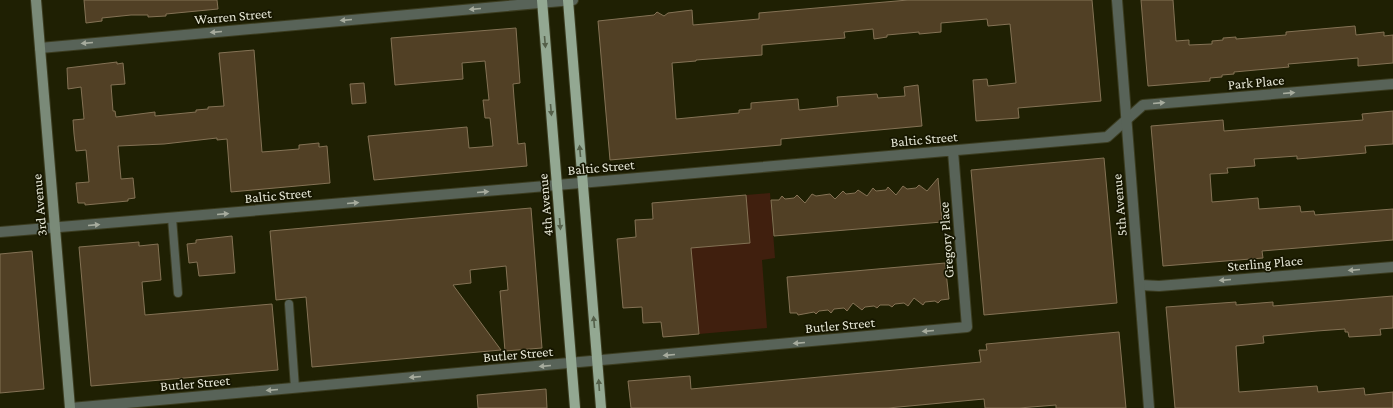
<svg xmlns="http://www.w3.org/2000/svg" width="1393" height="408" viewBox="0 0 1393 408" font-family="'Crimson Pro',serif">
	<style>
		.green { fill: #401f0e }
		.building { fill: #514025; stroke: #847255 }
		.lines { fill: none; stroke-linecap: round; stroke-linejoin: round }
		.service-casing { stroke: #3b3c20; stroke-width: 10 }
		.minor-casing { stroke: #3b3c20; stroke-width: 12 }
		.tertiary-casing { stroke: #3b3c20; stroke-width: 12 }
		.secondary-casing { stroke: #3b3c20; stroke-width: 12 }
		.primary-casing { stroke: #3b3c20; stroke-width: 12 }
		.service { stroke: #586358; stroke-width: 8 }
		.minor { stroke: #586358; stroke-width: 10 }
		.tertiary { stroke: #586358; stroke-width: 10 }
		.secondary { stroke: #7a8a78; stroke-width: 10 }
		.primary { stroke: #93a892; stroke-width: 10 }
		.oneway { fill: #a6ab9d }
		.oneway2 { fill: #545f49 }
		.labels { text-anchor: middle; stroke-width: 3.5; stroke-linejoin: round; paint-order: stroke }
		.street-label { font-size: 14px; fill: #e5e6d5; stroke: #161600 }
	</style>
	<rect width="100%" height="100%" fill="#1f2003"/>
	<path class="green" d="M770 193 775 258 762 260 767 328 699 334 691 248 749 243 746 195Z"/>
	<path class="building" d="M84 0H217L218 9 166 14V16L148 17V15H131L102 18V21L86 23Z
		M908 0H1092L1101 101 1018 108 1019 118 976 121 973 80 987 79 988 86 1016 83 1010 24 988 26 987 19 941 23V32L919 34V32L887 35V37L874 39 873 29 844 32 845 38 762 45V55L696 60V61L672 63 676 119 739 113V110L751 109V103L798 99 799 110 838 106 837 97 877 94 878 98 905 96 904 87 918 85 922 126 781 139V145L610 160 598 21 654 15 657 12 664 16 668 13 692 10 693 25 759 19V13Z
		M1141 0H1173L1176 41 1189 40V45L1212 44V41L1223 40V38L1236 37V39L1286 35V32L1355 26 1356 35 1384 32V36L1393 35V63L1358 66V58L1312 62 1288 64 1289 67 1234 72V74L1222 75V77L1210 78V81L1148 86Z
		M516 28 520 83 513 84 514 98 518 144 525 143 527 166 374 180 368 136 467 127 469 148 493 146 490 118H485L483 100H489L485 61 462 63 463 79 395 85 391 38Z
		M254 50 262 152 299 149V145L319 143V147L327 146 330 183 231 192 227 139 217 140V138L164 144 118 146 121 179 133 178 135 198 128 199V201L85 205V203H78L76 183 89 182 86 150 76 151 74 134 73 120 84 119 81 87 68 89 67 68 117 62V64L123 63 125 84 111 85 113 111H115L116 117 155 112V116L196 112V110L208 109V107L224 106 219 53Z
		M364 83 366 103 352 104 350 84Z
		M1393 111V144L1365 146 1366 153 1297 159V156L1254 159 1255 166 1227 168 1228 173 1210 174 1212 202 1258 198 1259 209 1300 206 1301 212 1314 211 1315 215 1393 209V240L1262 251 1263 258 1163 266 1151 126 1223 120 1224 131 1363 120 1362 114Z
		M1104 158 1117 303 984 315 971 170Z
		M938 178 942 222 774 236 771 200H779L782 196 785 199 794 198 797 195 805 203 812 194 816 196 830 194 835 199 843 191 846 194 855 193 858 190 867 196 873 188 876 191 886 190 888 187 896 195 903 186 907 189 916 188 919 185 927 191Z
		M746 195 750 243 691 248 699 334 663 337 661 322 643 323 642 307 623 308 617 239 636 237 635 220 653 219 652 203Z
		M531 208 542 348 505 351 500 291 508 290 506 266 470 270 471 283 453 285 501 350 312 367 306 297 276 300 270 231Z
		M232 236 235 273 199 276 197 262 189 263 187 244 196 243V240Z
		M139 242V246L158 244 161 280 142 282 145 315 272 304 278 370 91 386 79 247Z
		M32 251 44 389 0 393V254Z
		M945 263 949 299 941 300 938 303 935 301 925 302 923 305 914 298 908 306 904 303 895 304 892 307 889 305H880L877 308 874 306 865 307 862 310 853 303 847 311 844 308 834 309 831 313 828 310 819 311 816 314 814 312 798 315 797 313H790L787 277Z
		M1393 296V328L1380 329 1381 335 1349 337 1348 332H1345V329L1317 331 1263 336 1264 343 1236 346 1239 392 1317 386 1318 392 1364 388 1365 395 1393 392V408H1175L1166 307 1236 302V305L1273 302V306Z
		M1119 332 1126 408H1056V405L1019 408H985L984 399 888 408H631L628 381 690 376 691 389 981 362 979 350H987L986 344Z
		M546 389 547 408H478L477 395Z"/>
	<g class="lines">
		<defs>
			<path id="service" d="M172 218 178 293
				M289 304 295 388"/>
			<path id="minor" d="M40 48 573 0
				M0 232 534 187 1107 137 1143 105 1393 84
				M1140 285 1159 286 1393 267
				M71 408 967 327 953 151"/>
			<path id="tertiary" d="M1117 0 1149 408"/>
			<path id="secondary" d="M36 0 70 408"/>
			<path id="primary" d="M542 0 575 408
				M568 0 601 408"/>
		</defs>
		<use href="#service" class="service-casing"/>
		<use href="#minor" class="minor-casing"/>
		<use href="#tertiary" class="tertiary-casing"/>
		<use href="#secondary" class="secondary-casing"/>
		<use href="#primary" class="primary-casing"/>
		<use href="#service" class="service"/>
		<use href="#minor" class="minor"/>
		<use href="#tertiary" class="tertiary"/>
		<use href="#secondary" class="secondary"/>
		<use href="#primary" class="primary"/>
	</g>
	<defs><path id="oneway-solid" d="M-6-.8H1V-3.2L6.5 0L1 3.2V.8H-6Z"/></defs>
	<g class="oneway">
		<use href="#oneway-solid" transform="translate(475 9) rotate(175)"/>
		<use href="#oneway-solid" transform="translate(346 20) rotate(175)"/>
		<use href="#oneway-solid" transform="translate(216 32) rotate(175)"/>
		<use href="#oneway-solid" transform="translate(87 43) rotate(175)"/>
		<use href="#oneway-solid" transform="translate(1289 93) rotate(-5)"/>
		<use href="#oneway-solid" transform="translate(1159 103) rotate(-5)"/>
		<use href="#oneway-solid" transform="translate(483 192) rotate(-5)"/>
		<use href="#oneway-solid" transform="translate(353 203) rotate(-5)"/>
		<use href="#oneway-solid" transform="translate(223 214) rotate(-5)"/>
		<use href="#oneway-solid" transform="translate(94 225) rotate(-5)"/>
		<use href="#oneway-solid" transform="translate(1354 270) rotate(175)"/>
		<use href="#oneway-solid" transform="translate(1225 280) rotate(175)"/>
		<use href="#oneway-solid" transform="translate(928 331) rotate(175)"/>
		<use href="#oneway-solid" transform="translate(799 343) rotate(175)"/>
		<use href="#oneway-solid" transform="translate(669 355) rotate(175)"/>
		<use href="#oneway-solid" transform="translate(545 366) rotate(175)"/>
		<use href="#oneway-solid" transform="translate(415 377) rotate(175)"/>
		<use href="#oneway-solid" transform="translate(272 390) rotate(175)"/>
	</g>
	<g class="oneway2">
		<use href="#oneway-solid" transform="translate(545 42) rotate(85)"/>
		<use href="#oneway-solid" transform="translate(551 110) rotate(85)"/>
		<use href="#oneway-solid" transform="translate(580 151) rotate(-95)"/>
		<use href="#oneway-solid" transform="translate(560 224) rotate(85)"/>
		<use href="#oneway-solid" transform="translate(594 322) rotate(-95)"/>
		<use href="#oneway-solid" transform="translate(599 385) rotate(-94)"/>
	</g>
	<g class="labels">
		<g class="street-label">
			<text transform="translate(233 16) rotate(-5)" y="5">Warren Street</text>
			<text transform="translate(1256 82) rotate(-5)" y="5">Park Place</text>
			<text transform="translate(924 139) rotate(-5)" y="5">Baltic Street</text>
			<text transform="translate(601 167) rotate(-5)" y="5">Baltic Street</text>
			<text transform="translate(278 195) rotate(-5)" y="5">Baltic Street</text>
			<text transform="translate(39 205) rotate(-95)" y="5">3rd Avenue</text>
			<text transform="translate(545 205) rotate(-95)" y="5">4th Avenue</text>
			<text transform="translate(1119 205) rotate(-95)" y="5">5th Avenue</text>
			<text transform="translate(946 240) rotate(-94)" y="5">Gregory Place</text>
			<text transform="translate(1265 263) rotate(-5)" y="5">Sterling Place</text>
			<text transform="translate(840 325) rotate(-5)" y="5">Butler Street</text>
			<text transform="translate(518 354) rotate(-5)" y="5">Butler Street</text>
			<text transform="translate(195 383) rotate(-5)" y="5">Butler Street</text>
		</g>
	</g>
</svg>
